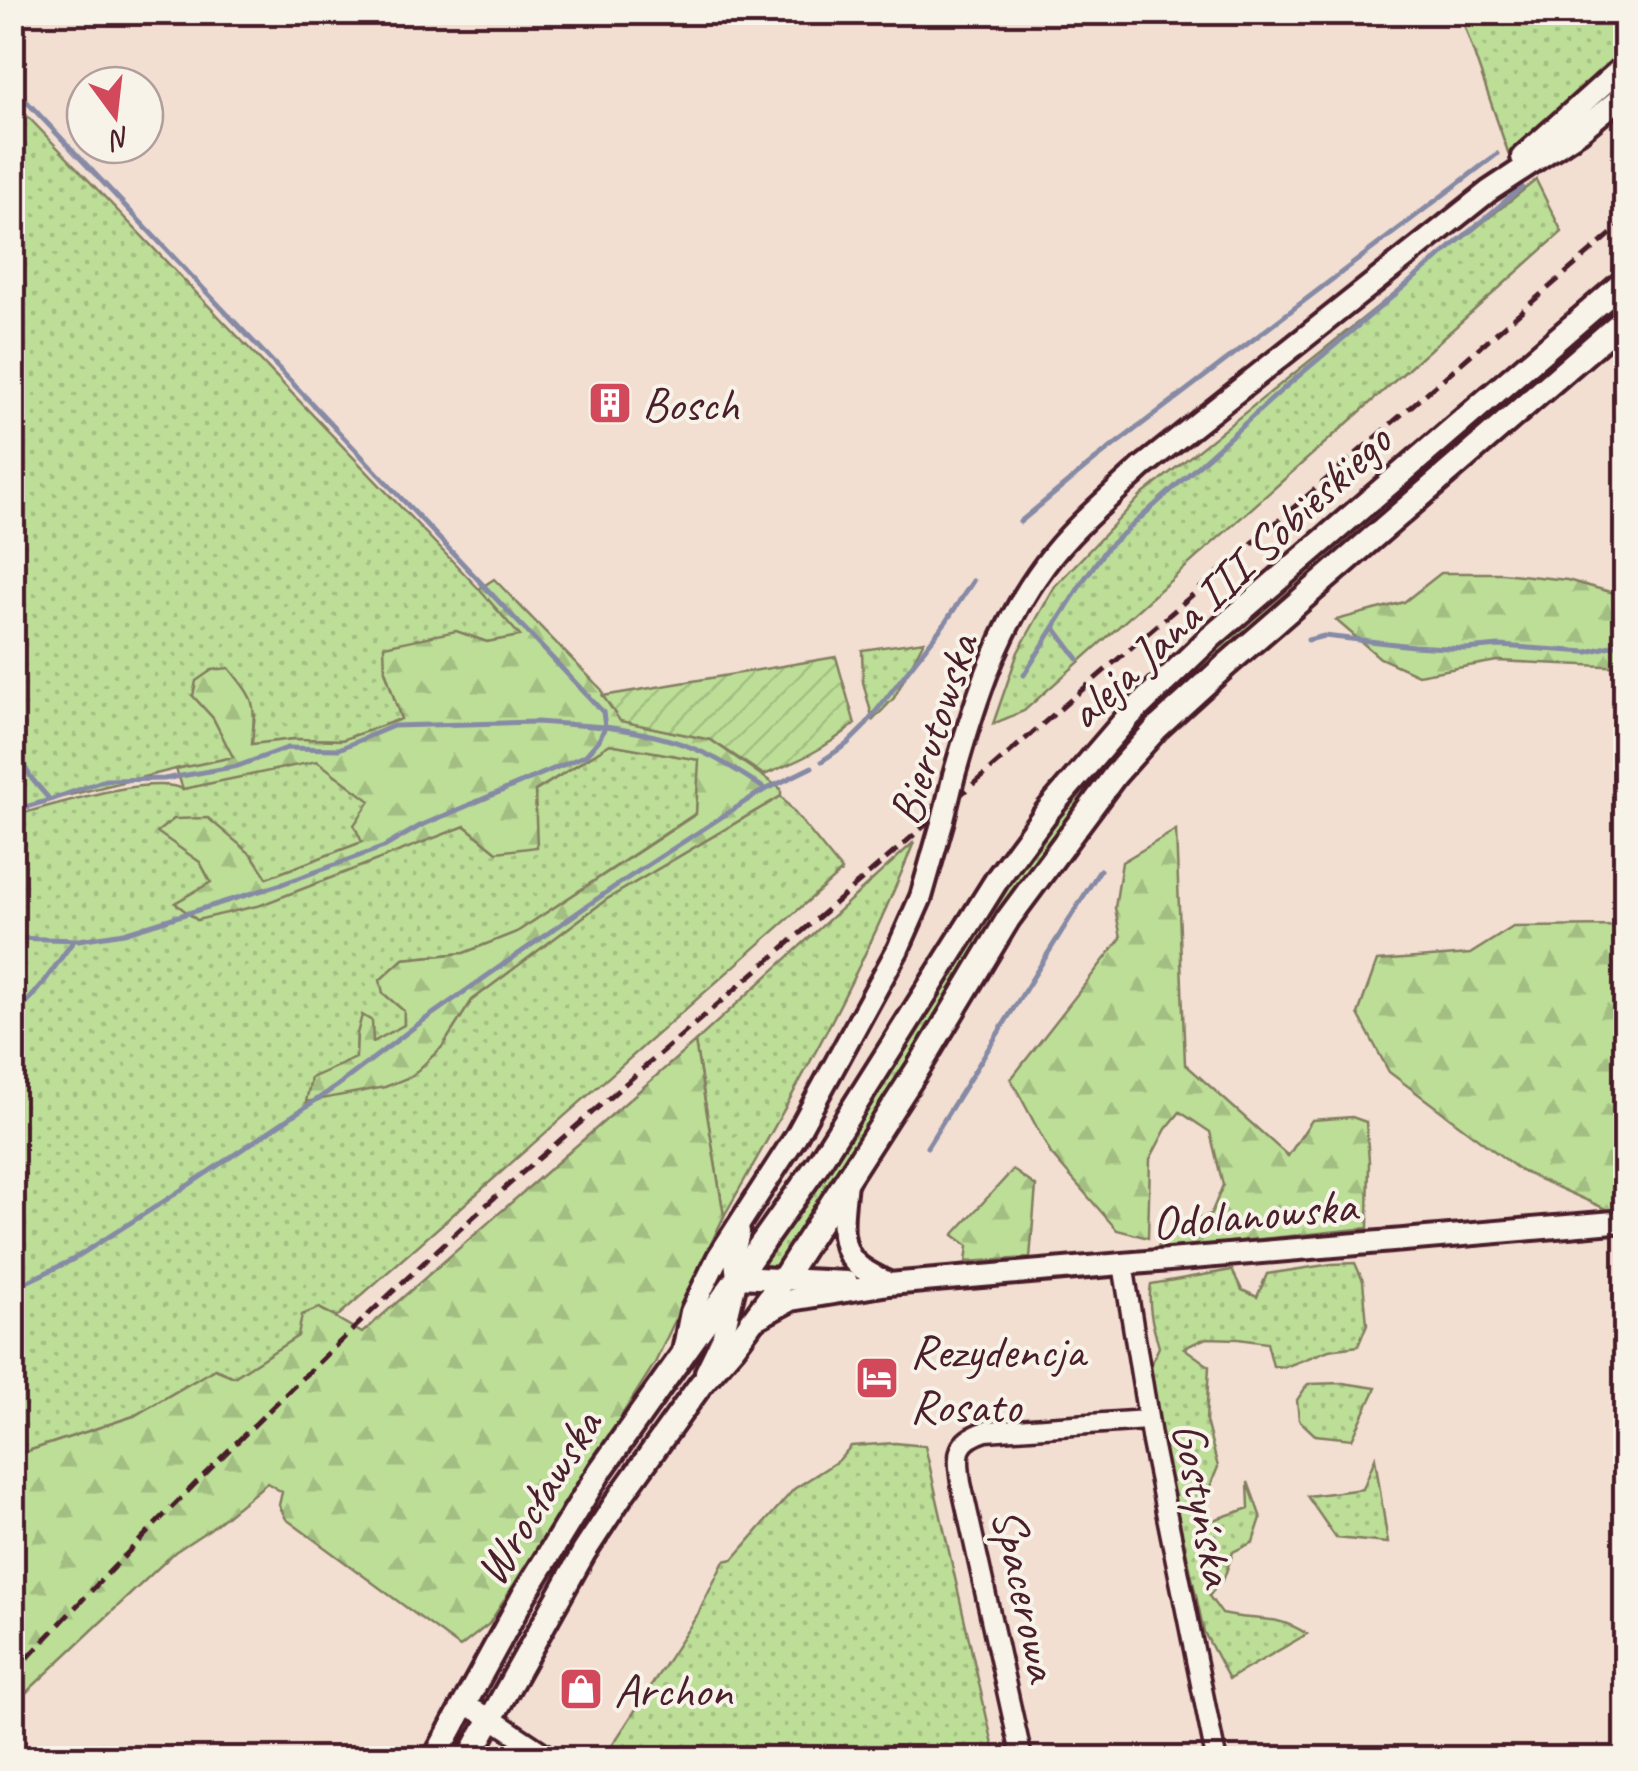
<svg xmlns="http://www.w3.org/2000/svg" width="1638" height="1771" viewBox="0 0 1638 1771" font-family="Caveat,sans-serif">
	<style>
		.grass { fill: url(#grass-dots); stroke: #837e61; stroke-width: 2.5 }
		.forest { fill: url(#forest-firs); stroke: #837e61; stroke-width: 2.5 }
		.garden { fill: url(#garden-furrows); stroke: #837e61; stroke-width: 2.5 }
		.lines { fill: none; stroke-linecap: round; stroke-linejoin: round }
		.stream { stroke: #868aa5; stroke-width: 5 }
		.minor-casing { stroke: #4a1f2b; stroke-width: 25 }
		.tertiary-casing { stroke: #4a1f2b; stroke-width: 28 }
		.secondary-casing { stroke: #4a1f2b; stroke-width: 30 }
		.minor { stroke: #f7f3e8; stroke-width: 18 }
		.tertiary { stroke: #f7f3e8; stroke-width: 20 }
		.secondary { stroke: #f7f3e8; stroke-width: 22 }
		.rail { stroke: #4a1f2b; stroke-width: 5; stroke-dasharray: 15 8; stroke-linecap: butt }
		.tertiary-bridge-casing { stroke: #4a1f2b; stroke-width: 28; stroke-linecap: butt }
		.tertiary-bridge { stroke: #f7f3e8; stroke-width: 20 }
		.labels { text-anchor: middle; stroke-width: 8; stroke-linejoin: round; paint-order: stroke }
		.poi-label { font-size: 48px; fill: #4a1f2b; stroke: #f7f3e8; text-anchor: start }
		.street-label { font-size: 48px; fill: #4a1f2b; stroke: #f7f3e8 }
	</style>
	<defs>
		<pattern id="grass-dots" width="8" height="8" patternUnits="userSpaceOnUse" patternTransform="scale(2.5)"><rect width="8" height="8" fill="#bcde97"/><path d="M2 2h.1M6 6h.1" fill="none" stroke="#a3be82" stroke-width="1.8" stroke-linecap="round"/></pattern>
		<pattern id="forest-firs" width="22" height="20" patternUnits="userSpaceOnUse" patternTransform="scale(2.5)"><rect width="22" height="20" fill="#bcde97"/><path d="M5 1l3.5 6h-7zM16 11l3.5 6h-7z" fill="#a3be82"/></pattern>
		<pattern id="garden-furrows" width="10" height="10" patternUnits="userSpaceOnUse" patternTransform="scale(2.5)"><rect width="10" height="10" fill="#bcde97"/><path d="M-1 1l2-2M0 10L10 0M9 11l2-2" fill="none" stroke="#a3be82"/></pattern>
	</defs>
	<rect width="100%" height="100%" fill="#f2dfd2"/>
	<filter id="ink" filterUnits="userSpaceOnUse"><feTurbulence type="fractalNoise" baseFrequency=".01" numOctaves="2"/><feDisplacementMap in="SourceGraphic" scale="20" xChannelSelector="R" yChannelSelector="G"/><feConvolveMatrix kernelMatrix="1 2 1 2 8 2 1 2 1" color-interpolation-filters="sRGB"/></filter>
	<g filter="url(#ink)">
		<path class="grass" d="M1460 13H1625V52L1509 155Z
			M12 100 479 589 521 636 487 642 456 631 385 670 401 719 342 740 294 739 251 745 255 715 193 696 213 718 234 758 176 769 13 809Z
			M1536 180 1562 232 1024 711 993 724 1018 652 1055 586 1142 495Z
			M1625 294V306C1556 364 1488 425 1418 483 1293 590 1166 694 1063 822 1014 884 974 951 933 1018 882 1102 831 1186 777 1269H759L757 1267 829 1167 1003 888 1047 827 1130 729 1234 630Z
			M924 641 894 698 873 720 863 682 862 650Z
			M610 744 700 760 696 813 517 932 464 953 403 959 383 993 404 1011V1025L372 1043 357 1034 356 1058 311 1078 307 1102 442 1047 472 1000 607 899 781 796 842 871 337 1317 319 1308 298 1336 234 1378 215 1369 134 1416 13 1456V816C50 806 150 774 183 789L317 760 371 801 363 842 267 878 252 855 174 819 158 832 200 862 211 883 175 903 197 920 465 826 497 852 534 792Z
			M914 842C862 973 794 1094 724 1216L695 1042Z
			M1355 1263 1363 1281 1367 1324 1358 1346 1329 1350 1285 1367 1273 1366 1267 1343 1238 1339 1206 1338 1184 1348 1209 1366 1206 1421 1218 1467 1202 1506 1210 1521 1249 1508 1248 1482 1261 1518 1253 1542 1233 1552 1224 1578 1209 1596 1222 1614C1257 1622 1275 1613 1307 1634L1229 1679 1204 1632 1147 1373 1159 1347C1153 1327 1147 1305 1151 1284L1232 1270 1242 1290 1257 1297 1267 1274 1332 1264Z
			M1343 1383 1376 1388 1352 1439 1315 1435 1299 1420 1297 1400 1308 1384Z
			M895 1443 925 1446 996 1758H604L698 1614 724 1561 733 1559 794 1489 839 1460 851 1446Z
			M1375 1458 1388 1543 1336 1538 1307 1496 1363 1489Z"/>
		<path class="forest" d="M1441 573H1502L1567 580 1625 596V667L1497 661 1418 675 1380 658 1336 620 1404 602Z
			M494 579 602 690 603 696 621 721 711 740 781 789V796L607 899 472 1000 442 1047 412 1076 385 1087 306 1102 311 1078 356 1058 357 1034 362 1015 372 1021 373 1042 404 1025V1011L383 993 380 980 403 959 464 953 517 932 696 814 699 760 610 744 535 791 537 847 497 852 465 826 261 905 197 920 175 903 211 882 200 862 157 832 174 819 208 818 252 855 267 878 362 842 354 825 370 801 317 761 183 789 176 769 233 757 213 718 193 696 196 681 212 670 229 668C257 703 255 701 252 744L294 739 342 740 401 719 385 670 384 646 456 631 487 642 520 636 479 589Z
			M1176 830 1185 1064 1288 1156 1312 1120 1352 1117 1366 1122 1369 1161 1368 1228 1155 1250 1171 1230 1211 1214 1223 1185 1210 1132 1180 1112 1166 1129 1150 1159 1148 1238 1117 1230 1051 1154 1011 1079 1121 938 1115 908 1122 862Z
			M1625 926V1208L1608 1210 1521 1171 1389 1072 1358 1014 1377 961 1470 954 1513 927Z
			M695 1042 724 1216 655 1363 489 1624 460 1647 286 1519 279 1505 282 1492 267 1483 210 1529 175 1552 13 1705 12 1541 16 1522 12 1517 13 1456 134 1416 215 1369 234 1377 298 1336 302 1315 319 1308 362 1333Z
			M1013 1170 1036 1186 1030 1258 966 1262 968 1246 953 1235Z"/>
		<path class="garden" d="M836 657 855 724C824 749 801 760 764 775L711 740 620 721 603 696Z"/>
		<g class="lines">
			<path class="stream" d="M12 86 603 712 605 727 537 722 393 726 339 749 287 748 238 766 164 779 105 780 50 800 12 811
				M1020 522 1096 459 1497 154
				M1055 628 1078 659
				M1308 640 1324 636 1413 646 1465 649 1500 646 1588 652 1626 642
				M1024 675 1083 581 1106 549 1283 389 1522 187
				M12 746 32 779 50 800
				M822 761 847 744 863 728 945 623 973 581
				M12 938 79 940 124 933 282 884 384 847 420 826 586 755 599 740 605 727C673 736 709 750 765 789
				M12 1020 44 982 74 940
				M927 1147 1100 870
				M12 1289 72 1260 163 1202 337 1086 417 1025 614 887 757 794 812 767"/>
			<defs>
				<path id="minor" d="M1123 1264 1152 1442 1216 1758
					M463 1704 491 1718 551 1758
					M1022 1758 961 1483C957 1454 955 1441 986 1431L1147 1420"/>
				<path id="tertiary" d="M1522 157 1626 64
					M954 775C975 701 998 628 1045 565 1072 528 1109 498 1142 467L1489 191 1580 131 1626 93
					M846 1181C844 1209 834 1248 860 1267 868 1273 879 1278 889 1284
					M737 1277 847 1282
					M756 1319 791 1300 889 1284 1626 1221
					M683 1352 691 1312 718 1257 796 1136 898 949 921 897 943 820
					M706 1372 722 1339 737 1277 734 1252 739 1232"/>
				<path id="secondary" d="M435 1758 524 1595 600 1471 818 1164 998 878 1049 809 1130 715 1211 637 1626 280
					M469 1758 584 1552 622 1494 701 1384 733 1347 783 1279 919 1067 1008 919 1115 775 1156 729 1226 665 1626 318"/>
			</defs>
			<use href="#minor" class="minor-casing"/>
			<use href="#tertiary" class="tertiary-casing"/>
			<use href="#secondary" class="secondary-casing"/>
			<use href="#minor" class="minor"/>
			<use href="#tertiary" class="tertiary"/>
			<use href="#secondary" class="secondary"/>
			<path class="rail" d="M12 1675C172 1502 340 1337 515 1179L1626 221"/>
			<defs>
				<path id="tertiary-bridge" d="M943 820 954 775"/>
			</defs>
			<use href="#tertiary-bridge" class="tertiary-bridge-casing"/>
			<use href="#tertiary-bridge" class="tertiary-bridge"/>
		</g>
	</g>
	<defs>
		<symbol id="building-square" viewBox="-11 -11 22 22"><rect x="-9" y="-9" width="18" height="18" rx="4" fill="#d1495b" stroke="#f7f3e8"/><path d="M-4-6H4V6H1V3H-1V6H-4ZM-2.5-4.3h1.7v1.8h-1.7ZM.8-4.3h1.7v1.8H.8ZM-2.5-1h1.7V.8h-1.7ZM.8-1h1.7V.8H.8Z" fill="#fff"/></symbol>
		<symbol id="hotel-square" viewBox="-11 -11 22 22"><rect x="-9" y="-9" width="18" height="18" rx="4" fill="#d1495b" stroke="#f7f3e8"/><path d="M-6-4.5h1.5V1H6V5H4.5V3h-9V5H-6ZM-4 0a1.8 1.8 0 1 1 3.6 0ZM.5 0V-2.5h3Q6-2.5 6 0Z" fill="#fff"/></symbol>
		<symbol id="shop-square" viewBox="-11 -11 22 22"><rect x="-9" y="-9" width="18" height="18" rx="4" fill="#d1495b" stroke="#f7f3e8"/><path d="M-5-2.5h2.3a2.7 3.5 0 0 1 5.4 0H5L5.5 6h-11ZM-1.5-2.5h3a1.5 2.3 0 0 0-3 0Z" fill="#fff"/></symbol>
	</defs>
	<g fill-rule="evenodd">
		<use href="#building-square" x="585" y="378" width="50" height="50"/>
		<use href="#hotel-square" x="852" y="1353" width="50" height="50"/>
		<use href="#shop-square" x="556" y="1664" width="50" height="50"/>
	</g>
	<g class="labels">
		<g class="poi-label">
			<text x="642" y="420">Bosch</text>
			<text x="910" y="1367">Rezydencja<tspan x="910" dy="55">Rosato</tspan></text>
			<text x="614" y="1706">Archon</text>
		</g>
		<g class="street-label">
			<text transform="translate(1228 576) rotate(-43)" y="17">aleja Jana III Sobieskiego</text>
			<text transform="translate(932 729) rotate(-72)" y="17">Bierutowska</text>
			<text transform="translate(1254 1213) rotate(-5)" y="17">Odolanowska</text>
			<text transform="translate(537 1497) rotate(-58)" y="17">Wrocławska</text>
			<text transform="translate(1205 1504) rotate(79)" y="17">Gostyńska</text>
			<text transform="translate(1027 1594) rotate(78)" y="17">Spacerowa</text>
		</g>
	</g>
	<rect width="1638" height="1771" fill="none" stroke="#f7f3e8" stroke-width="50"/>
	<rect x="25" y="25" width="1588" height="1721" fill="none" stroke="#4a1f2b" stroke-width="4" filter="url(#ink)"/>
	<g transform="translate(115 115) rotate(165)"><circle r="48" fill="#f7f3e8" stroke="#b29e9c" stroke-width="2.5"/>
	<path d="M0-8L18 38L0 25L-18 38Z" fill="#d1495b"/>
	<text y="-15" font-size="28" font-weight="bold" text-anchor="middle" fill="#4a1f2b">N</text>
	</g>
</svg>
